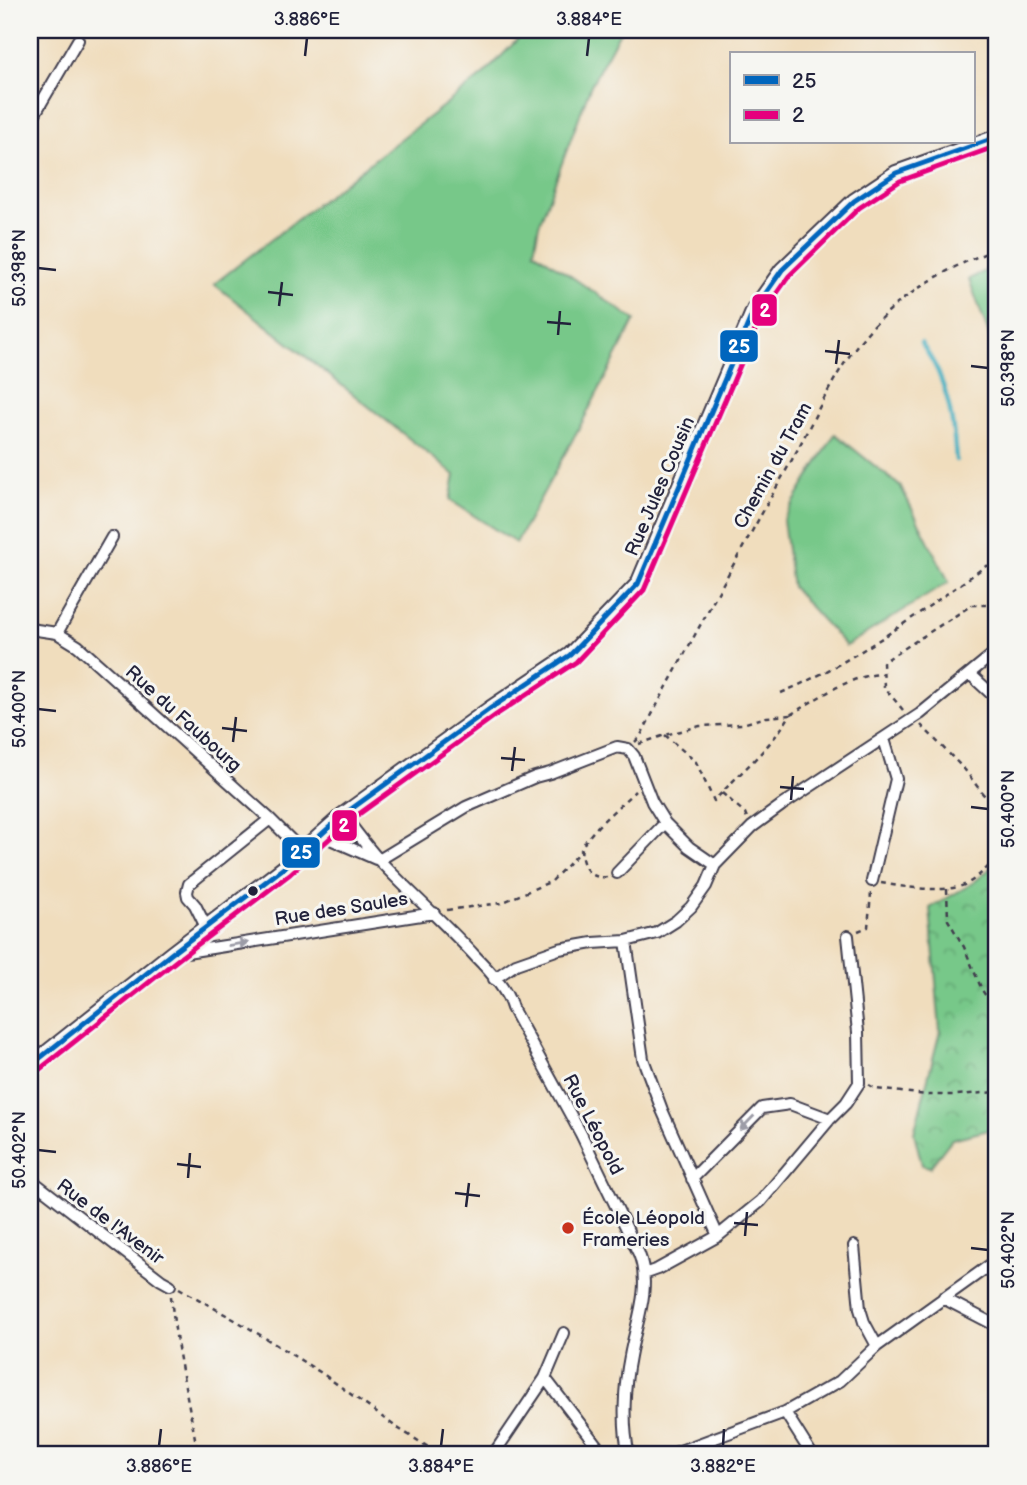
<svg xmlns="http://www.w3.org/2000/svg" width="1027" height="1485" viewBox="0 0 1027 1485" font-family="'Balsamiq Sans',sans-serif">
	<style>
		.grass { fill: #77c889; stroke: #4c7562; stroke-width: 2 }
		.park { fill: url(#park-crowns); stroke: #4c7562; stroke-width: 2 }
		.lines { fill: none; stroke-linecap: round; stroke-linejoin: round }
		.stream { stroke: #41aebf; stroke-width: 4.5 }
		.minor-casing { stroke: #413e4e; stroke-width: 14 }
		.tertiary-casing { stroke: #413e4e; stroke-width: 18 }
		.path { stroke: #413e4e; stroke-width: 2.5; stroke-dasharray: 5 5; stroke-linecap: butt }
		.minor { stroke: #fff; stroke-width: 10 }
		.tertiary { stroke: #fff; stroke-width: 14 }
		.bus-1-casing { stroke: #f6f6f2; stroke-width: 10 }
		.bus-2-casing { stroke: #f6f6f2; stroke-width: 10 }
		.bus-1 { stroke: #0065bd; stroke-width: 5 }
		.bus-2 { stroke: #e5007d; stroke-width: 5 }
		.oneway { fill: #9c9ca7 }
		.ticks { fill: none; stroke: #22223b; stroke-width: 2.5 }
		.bus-dot { fill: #22223b; stroke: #f6f6f2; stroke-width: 2.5 }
		.poi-dot { fill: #c8321e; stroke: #f6f6f2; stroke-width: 2.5 }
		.labels { text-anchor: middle; stroke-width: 6; stroke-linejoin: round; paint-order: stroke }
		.street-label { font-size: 19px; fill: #22223b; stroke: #f6f6f2 }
		.poi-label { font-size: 19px; fill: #22223b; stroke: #f6f6f2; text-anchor: start }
		.line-badge { stroke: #f6f6f2; stroke-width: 2.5 }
		.badge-label { font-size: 19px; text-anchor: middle; font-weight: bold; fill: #fff }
		.neatline { fill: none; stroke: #22223b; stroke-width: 2.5 }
		.ticks-label { font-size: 18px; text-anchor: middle; fill: #22223b }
	</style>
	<defs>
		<pattern id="park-crowns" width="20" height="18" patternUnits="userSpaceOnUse" patternTransform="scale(1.75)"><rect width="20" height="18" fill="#77c889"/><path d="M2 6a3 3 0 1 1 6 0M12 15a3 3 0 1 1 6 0" fill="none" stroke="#61a271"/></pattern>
	</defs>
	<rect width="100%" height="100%" fill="#f6f6f2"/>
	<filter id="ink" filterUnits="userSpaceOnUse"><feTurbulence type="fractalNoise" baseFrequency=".0143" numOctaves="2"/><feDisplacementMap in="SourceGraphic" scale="14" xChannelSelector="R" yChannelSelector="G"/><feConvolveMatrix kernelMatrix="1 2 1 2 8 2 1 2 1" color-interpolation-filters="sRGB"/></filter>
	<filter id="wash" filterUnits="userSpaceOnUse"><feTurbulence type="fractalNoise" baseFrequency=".00686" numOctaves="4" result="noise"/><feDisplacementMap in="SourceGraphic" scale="28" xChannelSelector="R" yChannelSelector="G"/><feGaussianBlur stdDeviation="1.57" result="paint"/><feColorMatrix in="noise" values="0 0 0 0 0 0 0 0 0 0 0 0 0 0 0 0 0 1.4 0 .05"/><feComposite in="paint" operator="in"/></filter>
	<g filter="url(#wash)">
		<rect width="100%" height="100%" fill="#f0ddbd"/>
		<path class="grass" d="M524 30H621L591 85 539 225 534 251 635 320 585 417 516 543 450 500 455 475 214 284 483 75 516 41Z
			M997 265V357L969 279Z
			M835 434 901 487 949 582 846 646 792 587 783 520Z"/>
		<path class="park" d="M997 863V1128L952 1139 930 1167 922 1165 914 1133 940 1031 930 908 973 883Z"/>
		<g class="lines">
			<path class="stream" d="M921 343C928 354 936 365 940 377 951 404 954 432 956 460"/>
		</g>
	</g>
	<g filter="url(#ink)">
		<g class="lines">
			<defs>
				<path id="minor" d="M30 122 78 40
					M30 629 57 633 78 646 270 819 303 852
					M57 633 112 537
					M970 674 997 699
					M343 815C355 830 367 847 380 861 411 894 445 923 475 956 489 970 507 989 512 1008L581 1134 639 1254C652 1288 636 1322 630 1356 624 1386 622 1426 629 1455
					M321 835 376 859
					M379 860 466 807 535 777 550 773 617 747 628 749 634 756 652 802 665 823 689 847 715 865
					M617 873 665 823
					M872 881 896 779 884 739
					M206 927 195 905 188 897 187 892 189 884 270 819
					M626 941 643 1059 662 1110 718 1236
					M174 954 434 913
					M494 979 516 964 559 949 593 943 626 941 657 933 676 921 691 907 706 886 715 865 752 827 782 805 920 714 997 651
					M30 1179 161 1280 170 1285
					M692 1179 762 1108 790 1104 830 1119
					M854 1246 860 1309 864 1322 877 1346
					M644 1274 658 1269 718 1236 761 1201 830 1119 846 1103 859 1083 858 1032 848 936
					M943 1298 997 1326
					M564 1333 545 1378 604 1455
					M785 1412 812 1455
					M493 1455 545 1378
					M669 1455 785 1412 840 1381 877 1346 997 1260"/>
				<path id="tertiary" d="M30 1066 171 954 285 867 343 815 491 708 570 655 638 584 754 310 782 270 854 201 896 173 997 137"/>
			</defs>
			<use href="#minor" class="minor-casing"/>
			<use href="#tertiary" class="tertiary-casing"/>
			<path class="path" d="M781 693C856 661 919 613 986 566L997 565
				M903 710 884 687 883 662 972 605H997
				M921 725 965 770 983 794 997 807
				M665 735 696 762 714 801C739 773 771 748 790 715 818 698 850 675 883 674
				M635 742 640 737C690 643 741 550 793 458 818 412 839 361 876 323 910 289 953 265 997 249
				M639 744 665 735 700 726 742 724 767 717 790 715
				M722 793 745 813 747 818
				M607 877C599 878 592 876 587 870 583 865 580 855 582 848 587 833 623 803 635 791
				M881 883C903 887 937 892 958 887 972 884 987 868 997 858
				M947 889 948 920 964 947 982 990 997 1013
				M447 910 501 903 552 881 582 849
				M858 931 868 927 871 893
				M869 1085 876 1089 927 1095H956L997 1092
				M179 1288 249 1328 323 1374 396 1427 441 1455
				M171 1296C176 1350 189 1402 198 1455"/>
			<use href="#minor" class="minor"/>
			<use href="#tertiary" class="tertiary"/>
			<defs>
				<path id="bus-1" d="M30 1066 171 954 285 867 343 815 491 708 570 655 638 584 754 310 782 270 854 201 896 173 997 137"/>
				<path id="bus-2" d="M35 1073 176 961 290 874 348 822 496 715 576 662 644 590 762 314 789 276 859 208 900 181 997 146"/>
			</defs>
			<use href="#bus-1" class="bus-1-casing"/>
			<use href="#bus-2" class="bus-2-casing"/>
			<use href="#bus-1" class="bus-1"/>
			<use href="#bus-2" class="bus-2"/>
		</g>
		<defs><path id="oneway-solid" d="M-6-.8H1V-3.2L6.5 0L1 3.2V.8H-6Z" transform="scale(1.75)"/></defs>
		<g class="oneway">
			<use href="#oneway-solid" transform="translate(238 944) rotate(-9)"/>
			<use href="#oneway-solid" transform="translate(747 1123) rotate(134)"/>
		</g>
	</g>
	<path class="ticks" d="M305 56 307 38M587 56 589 38M38 268 56 270M268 292 293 295M279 306 282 282M547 322 571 324M558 335 560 311M825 351 850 354M836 364 839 340M971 366 988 368M38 709 56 711M222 728 247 731M233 742 236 717M501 758 525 760M512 771 515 747M780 787 804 789M791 800 793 776M971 807 988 809M38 1150 56 1152M177 1164 201 1167M188 1178 190 1153M455 1193 480 1196M466 1207 469 1183M734 1223 758 1225M745 1236 747 1212M971 1248 988 1250M159 1446 161 1429M441 1446 443 1429M723 1446 724 1429"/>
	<circle class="bus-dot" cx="253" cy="891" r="6"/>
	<circle class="poi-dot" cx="568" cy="1228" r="7"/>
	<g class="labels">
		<g class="street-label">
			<text transform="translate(772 465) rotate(-61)" y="7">Chemin du Tram</text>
			<text transform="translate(659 486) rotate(-67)" y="7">Rue Jules Cousin</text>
			<text transform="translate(184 718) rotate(42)" y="7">Rue du Faubourg</text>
			<text transform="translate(341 908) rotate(-9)" y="7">Rue des Saules</text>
			<text transform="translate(594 1124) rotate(63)" y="7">Rue Léopold</text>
			<text transform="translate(111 1221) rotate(37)" y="7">Rue de l'Avenir</text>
		</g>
		<g class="poi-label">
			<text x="582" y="1224">École Léopold<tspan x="582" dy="22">Frameries</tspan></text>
		</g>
	</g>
	<g class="line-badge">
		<rect x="751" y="293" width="27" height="34" rx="7" fill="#e5007d"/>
		<rect x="719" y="329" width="40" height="34" rx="7" fill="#0065bd"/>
		<rect x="331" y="809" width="27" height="33" rx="7" fill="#e5007d"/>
		<rect x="281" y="836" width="40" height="33" rx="7" fill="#0065bd"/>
	</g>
	<g class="badge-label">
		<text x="765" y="317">2</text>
		<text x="739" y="353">25</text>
		<text x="344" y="832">2</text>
		<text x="301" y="859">25</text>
	</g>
	<rect width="1027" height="1485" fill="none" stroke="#f6f6f2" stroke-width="77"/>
	<rect x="730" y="52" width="245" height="91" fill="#f6f6f2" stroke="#a1a1a9" stroke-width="2"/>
	<rect x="744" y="75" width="35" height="10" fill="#0065bd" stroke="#a1a1a9" stroke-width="2"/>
	<text x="792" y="88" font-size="21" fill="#22223b">25</text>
	<rect x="744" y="110" width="35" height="10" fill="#e5007d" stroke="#a1a1a9" stroke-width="2"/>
	<text x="792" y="122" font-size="21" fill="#22223b">2</text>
	<rect x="38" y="38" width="950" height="1408" class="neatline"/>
	<g class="ticks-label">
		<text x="307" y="25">3.886°E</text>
		<text x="589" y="25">3.884°E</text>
		<text transform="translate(19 268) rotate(-90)" y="6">50.398°N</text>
		<text transform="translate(1008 368) rotate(-90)" y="6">50.398°N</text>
		<text transform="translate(19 709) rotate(-90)" y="6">50.400°N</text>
		<text transform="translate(1008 809) rotate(-90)" y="6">50.400°N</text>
		<text transform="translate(19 1150) rotate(-90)" y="6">50.402°N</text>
		<text transform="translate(1008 1250) rotate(-90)" y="6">50.402°N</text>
		<text x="159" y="1472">3.886°E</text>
		<text x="441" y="1472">3.884°E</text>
		<text x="723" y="1472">3.882°E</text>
	</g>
</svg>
